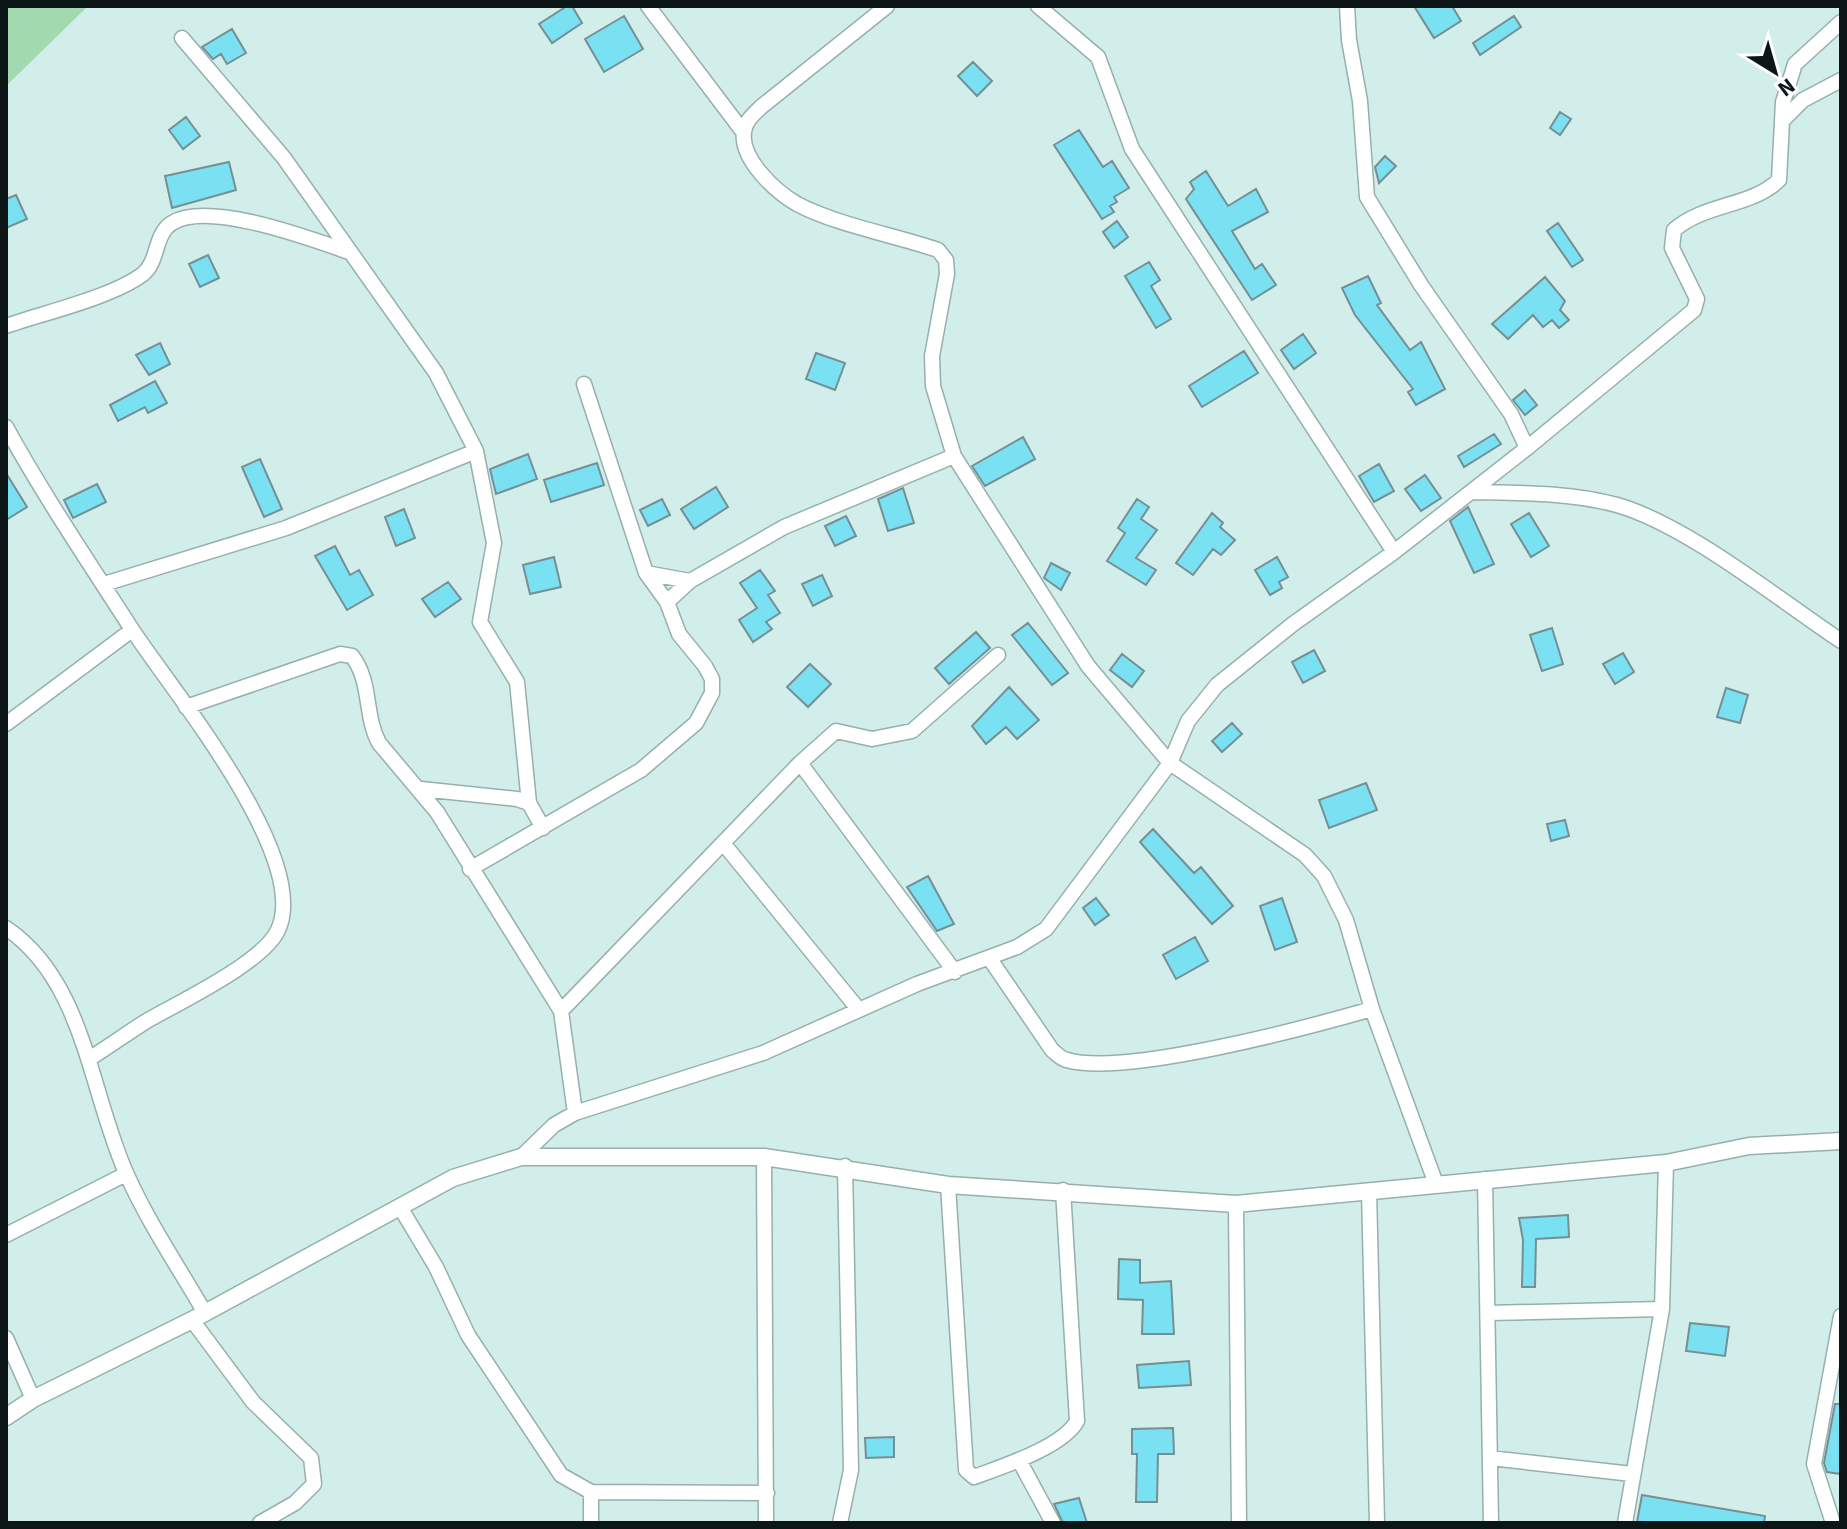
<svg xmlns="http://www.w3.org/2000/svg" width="1847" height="1529" viewBox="0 0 1847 1529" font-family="'Source Sans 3',sans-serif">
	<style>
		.green { fill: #a2d9ae }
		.building { fill: #7ae1f3; stroke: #758f94; stroke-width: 2 }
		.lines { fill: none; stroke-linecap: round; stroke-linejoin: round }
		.minor-casing { stroke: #95b0ae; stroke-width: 17 }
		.tertiary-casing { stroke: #95b0ae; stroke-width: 19 }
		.minor { stroke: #fff; stroke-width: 14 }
		.tertiary { stroke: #fff; stroke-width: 16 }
	</style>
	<rect width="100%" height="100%" fill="#d1eeeb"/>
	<path class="green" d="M6 6H88L6 86Z"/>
	<path class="building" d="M567 6H572L582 23 552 43 539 24Z
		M1414 6H1452L1461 21 1434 38Z
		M624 16 643 49 604 72 585 39Z
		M1514 16 1521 27 1480 55 1473 43Z
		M232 29 246 53 227 64 221 54 213 59 202 47Z
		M973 62 992 81 977 96 958 76Z
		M1560 112 1571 119 1560 135 1550 128Z
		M186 117 200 136 183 149 169 130Z
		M1079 130 1103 167 1112 161 1129 188 1114 197 1117 202 1110 206 1114 212 1102 219 1054 145Z
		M1385 156 1396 166 1379 183 1375 167Z
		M229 162 236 190 172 208 165 176Z
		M1206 171 1228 206 1256 189 1268 212 1232 231 1255 269 1262 264 1276 285 1252 300 1186 199 1194 189 1190 182Z
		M16 195 27 219 6 228V199Z
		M1117 221 1128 237 1114 248 1103 232Z
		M1558 223 1583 260 1572 267 1547 231Z
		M208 255 219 278 200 287 189 264Z
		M1149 262 1160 280 1151 286 1171 319 1156 328 1125 276Z
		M1368 276 1381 303 1377 305 1410 350 1421 342 1445 389 1416 405 1408 392 1413 389 1355 315 1342 288Z
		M1545 277 1565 301 1560 310 1569 320 1559 328 1552 320 1543 327 1533 315 1508 339 1492 324Z
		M1303 334 1316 353 1294 369 1281 350Z
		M160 343 170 364 149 375 136 355Z
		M1244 351 1258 373 1202 407 1189 386Z
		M816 353 845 363 835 390 806 379Z
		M155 381 167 403 148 413 145 407 118 421 110 405Z
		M1525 390 1537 405 1525 415 1513 400Z
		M1494 434 1501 444 1464 467 1458 456Z
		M1023 437 1035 459 985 486 972 466Z
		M528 454 537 479 496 494 490 469Z
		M260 459 282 509 264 517 242 467Z
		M597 463 604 485 551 502 544 480Z
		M1379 464 1394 491 1374 502 1359 476Z
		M6 473 27 507 6 520Z
		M1425 475 1441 498 1421 511 1405 489Z
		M97 484 106 502 73 518 64 500Z
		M716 487 728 507 694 529 681 509Z
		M903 488 914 523 888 531 878 499Z
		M662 499 670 515 648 526 640 510Z
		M1137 499 1149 507 1141 519 1157 530 1136 558 1156 570 1146 585 1107 561 1125 533 1118 528Z
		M1468 507 1494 564 1474 573 1450 521Z
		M404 509 415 538 396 546 385 517Z
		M1212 513 1223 523 1220 527 1235 540 1221 555 1213 549 1193 575 1176 563Z
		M1529 513 1549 546 1531 557 1511 524Z
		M846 516 856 536 835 546 825 526Z
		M335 546 350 575 359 570 373 595 347 610 315 556Z
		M554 557 561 587 530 594 523 565Z
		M1277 557 1288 577 1279 582 1282 588 1270 595 1255 570Z
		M1051 563 1070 573 1061 590 1044 578Z
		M760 570 775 591 768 595 780 613 766 622 772 629 753 642 739 620 757 608 740 583Z
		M822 575 832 596 813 606 802 584Z
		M448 582 461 599 435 617 422 599Z
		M1028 623 1068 673 1052 685 1012 635Z
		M1552 628 1563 664 1542 671 1530 635Z
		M976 632 990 648 949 684 935 668Z
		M1314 650 1325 671 1303 683 1292 662Z
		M1623 653 1634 672 1615 684 1603 664Z
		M1122 654 1144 671 1132 687 1110 670Z
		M810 664 831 684 808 707 787 687Z
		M1009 687 1039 720 1017 739 1006 727 986 744 972 726Z
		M1726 688 1748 695 1740 723 1717 717Z
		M1232 723 1242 734 1222 752 1212 741Z
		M1366 783 1377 810 1329 828 1319 800Z
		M1565 820 1569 836 1551 841 1547 824Z
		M1153 829 1194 873 1201 867 1233 906 1212 924 1140 842Z
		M928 876 954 924 937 931 907 887Z
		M1096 898 1109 915 1095 925 1083 908Z
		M1282 898 1297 942 1275 950 1260 906Z
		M1195 937 1208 961 1176 979 1163 955Z
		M1568 1215 1569 1237 1536 1239 1535 1287H1522L1523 1240 1519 1218Z
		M1119 1259 1140 1260V1283L1171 1281 1174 1334H1142L1143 1300 1118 1299Z
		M1690 1323 1729 1327 1725 1356 1686 1351Z
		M1189 1361 1191 1385 1139 1388 1137 1365Z
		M1835 1404H1841V1474L1827 1472 1824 1463Z
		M1173 1428 1174 1454H1158L1157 1502H1136L1137 1454H1132V1429Z
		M894 1437V1457L866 1458 865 1438Z
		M1642 1495 1765 1516 1764 1523 1637 1522Z
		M1079 1498 1087 1523H1063L1054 1504Z"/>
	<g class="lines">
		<defs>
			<path id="minor" d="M648 6 744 133
				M887 6 761 107C754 114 745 121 744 132 740 159 776 192 797 204 837 225 894 235 938 250L946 260 947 274 932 356 933 386 954 456
				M1038 6 1098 57 1132 149 1394 552
				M1347 6 1349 40 1360 101 1367 197 1421 285 1511 414 1527 448
				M182 38 284 158 436 373 476 451
				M1782 121 1803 100 1841 80
				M6 326C43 313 113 297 143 274 159 261 154 234 172 223 208 200 311 239 349 252
				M6 427C44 496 88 561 131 628 170 688 312 857 278 930 263 963 177 1003 145 1022 126 1034 108 1047 89 1059
				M1471 492C1518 493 1570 492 1617 505 1687 525 1778 599 1841 641
				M646 573 690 581
				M104 584 286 528 476 451 494 543 480 622 517 682 529 803
				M667 602 690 581 784 527 954 456 1088 666 1170 763 1305 855 1324 876 1346 920 1372 1009 1436 1184
				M186 707 340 654 352 656C372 682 364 715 379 743L437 812 561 1011 575 1113
				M6 724 132 630
				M800 763 955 972
				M421 789 517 799 529 803 543 828
				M723 843 859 1010
				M470 869 641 770 696 723 712 693V679L705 666 679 634 667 602 646 573 584 384
				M6 928C85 981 90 1094 127 1175 148 1222 179 1268 205 1313
				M990 959 1052 1050C1057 1054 1061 1059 1067 1060 1124 1077 1309 1027 1372 1009
				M561 1011 800 763 836 731 872 739 912 731 998 655
				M521 1157 554 1125 575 1113 763 1053 917 984 1017 947 1046 929 1170 763 1188 721 1217 685 1293 624 1394 552 1527 448 1694 310 1697 299 1672 248 1674 230C1705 203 1751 207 1779 180L1783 102 1795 64 1841 22
				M764 1157 766 1523
				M1485 1179 1491 1523
				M948 1185 966 1470 974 1477C1001 1467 1063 1447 1077 1421L1063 1190
				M1369 1191 1377 1523
				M1236 1204 1239 1523
				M400 1207 436 1267 468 1335 561 1475 591 1492 767 1493
				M6 1235 126 1174
				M1488 1313 1662 1309
				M192 1320 253 1402 311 1458 314 1484 295 1503 260 1523
				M6 1338 33 1399
				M1490 1458 1632 1474
				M1019 1460 1053 1523
				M591 1523V1492
				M840 1523 851 1470 845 1166
				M1625 1523 1662 1309 1666 1163
				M1833 1523 1814 1464 1841 1316"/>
			<path id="tertiary" d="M6 1417 33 1399 192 1320 453 1178 521 1157H764L948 1185 1236 1204 1666 1163 1749 1146 1841 1141"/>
		</defs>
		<use href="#minor" class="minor-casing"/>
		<use href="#tertiary" class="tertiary-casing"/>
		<use href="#minor" class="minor"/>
		<use href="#tertiary" class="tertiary"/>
	</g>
	<rect width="1847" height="1529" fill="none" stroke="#0c1616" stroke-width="16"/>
	<g transform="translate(1775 72) rotate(143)" stroke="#ffffff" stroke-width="6" paint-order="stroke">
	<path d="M0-6L14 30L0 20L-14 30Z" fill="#0c1616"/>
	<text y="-12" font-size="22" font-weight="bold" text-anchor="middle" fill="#0c1616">N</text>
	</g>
</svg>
